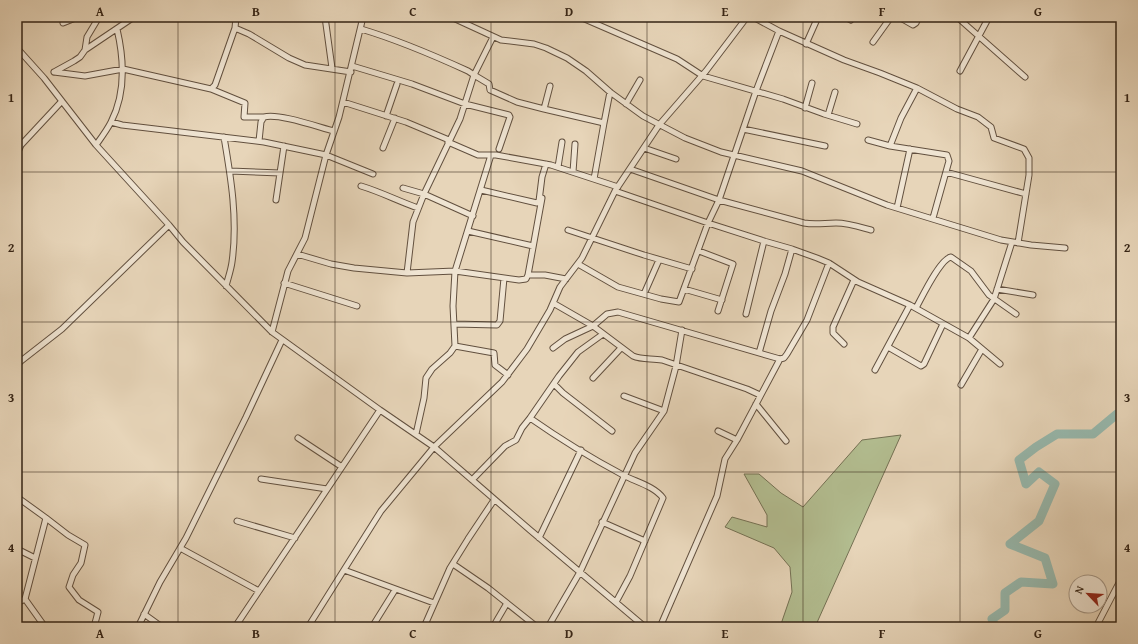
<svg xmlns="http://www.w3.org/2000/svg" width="1138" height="644" viewBox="0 0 1138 644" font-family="'Gentium Book Plus',serif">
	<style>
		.green { fill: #b3be91; stroke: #747154 }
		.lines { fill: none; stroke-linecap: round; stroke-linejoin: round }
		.river { stroke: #97b9ae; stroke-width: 9 }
		.street-casing { stroke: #62503f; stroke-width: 7 }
		.street { stroke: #efe4d2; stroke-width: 5 }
		.grid { fill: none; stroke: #352416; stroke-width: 1; stroke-opacity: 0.55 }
		.neatline { fill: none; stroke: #352416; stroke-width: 1.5 }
		.grid-label { font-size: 13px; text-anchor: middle; font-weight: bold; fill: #352416 }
	</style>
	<rect width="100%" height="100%" fill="#e7d5b9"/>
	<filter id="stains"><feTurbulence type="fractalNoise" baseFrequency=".005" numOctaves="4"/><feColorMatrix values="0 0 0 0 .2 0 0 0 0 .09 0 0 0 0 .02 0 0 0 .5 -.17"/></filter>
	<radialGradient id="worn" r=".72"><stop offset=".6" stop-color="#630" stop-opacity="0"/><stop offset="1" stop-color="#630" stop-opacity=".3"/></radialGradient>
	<path class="green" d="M901 435 815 627H780L792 592 790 567 774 548 725 527 732 517 767 527V515L744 474H759L781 493 803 507 862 440Z"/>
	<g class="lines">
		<path class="river" d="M995 627 992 619 1005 610V593L1021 582 1053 584 1045 558 1010 544 1039 521 1055 484 1039 472 1026 484 1019 460 1036 447 1057 434H1093L1117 414 1121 415"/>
		<defs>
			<path id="street" d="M325 17 332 68
				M451 17 501 40 534 44 546 48 567 58 586 71 610 92 643 116 685 138 721 152 802 171 887 205 1001 240 1031 245 1065 248
				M580 17 677 59 703 76 783 99 824 114 857 124
				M845 17 851 20
				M899 17 913 25 916 23 919 17
				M957 17 1025 77
				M63 23 78 17
				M235 28 236 17
				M361 29C398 40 433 55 468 71L474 75 460 119 424 194 413 222 407 273
				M779 31 844 60 880 73 917 88 957 109 978 117 991 127 994 138 1024 149 1029 158V175L1018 243
				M493 37 474 75 489 84 490 90 517 102 544 109
				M873 42 891 17
				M806 44 818 17
				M17 48 44 78 96 145 169 225 183 242 272 332 380 410 434 447 530 530 645 627
				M85 50 134 17
				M352 66 412 84 465 104 509 115 510 117 499 149
				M960 71 989 17
				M54 72 85 76 123 69 211 89 215 85 235 28 249 34 289 58 305 65 351 72
				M54 72 74 61 80 57 85 50 87 37 99 17
				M550 86 544 109 604 123 594 179
				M211 89 245 103 244 117H264
				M343 102 406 122 449 140
				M626 104 640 80
				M805 108 812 83
				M828 115 835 92
				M386 116 397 84
				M111 122 122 125 264 142 326 155 373 174
				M604 123 610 92
				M743 129 825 146
				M224 137C231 178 238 220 232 262 231 270 228 278 226 286
				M868 140 890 146 947 155 949 161 933 218
				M259 141 261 122 264 117C279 113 318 127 334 131
				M448 142 478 155H496L551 165 618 187
				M96 145C101 138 107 130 111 122 126 93 124 59 117 29
				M890 146 901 118 917 88
				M383 148 395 118
				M644 148 676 159
				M17 166V154L21 145 62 101
				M558 167 562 142
				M630 169 719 200 804 223C815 225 825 223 836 223 848 223 860 227 871 230
				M230 171 280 173
				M573 172 575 144
				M946 172 1026 194
				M361 186C381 192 398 201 418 208
				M403 188 424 194 473 216
				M481 190 537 203 539 201 542 177 546 164
				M615 191 708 223 764 241 792 249 817 258 829 263 858 282 910 305 969 338 1000 364
				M276 200 284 146
				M897 208 910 149
				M568 230 644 255 692 269
				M468 231 533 246
				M699 251 733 264 718 311
				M297 254 331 264 354 268 407 273 455 271 519 280 526 279 528 275H545L566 279
				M578 264 618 287 661 299 679 302 708 223 719 200 756 91 779 31 753 17
				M528 275 542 198
				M284 283 357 306
				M684 289 722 300
				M997 289 1033 295
				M644 294 659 260
				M553 303 593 326 607 314 618 312 780 359 784 358 787 354 807 320 829 263
				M916 308C922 297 940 259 951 257L971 271 989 295 1016 314
				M746 314 764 241
				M454 324 497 325 500 321 504 278
				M272 332 288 271 305 238 326 155 339 117 363 17
				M969 338 994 299 1012 242
				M844 344 833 333V327L854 280
				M455 346 494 353 495 365 508 375
				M888 347 921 366 924 364 943 324
				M553 348 565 339 593 326 633 356C642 360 652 358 662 360L747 389 760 395
				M759 353 771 311 785 274 792 249
				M17 365 21 361 62 329 169 225
				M875 370 910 305
				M593 378 621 348
				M554 384 563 393 612 431
				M961 385 982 349
				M624 396 664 411
				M756 404 786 441
				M530 418C560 439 591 458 623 475 636 482 654 486 663 498L630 576 616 602
				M718 431 737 440
				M416 434 424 398 426 378 432 369 450 353 455 346 453 306 455 271 491 155
				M298 438 342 467
				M261 479 327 489
				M472 480 505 446 516 440 522 428 530 418 559 376 578 352 603 334
				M17 497 46 518 25 599 45 627
				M46 518 68 535 85 545 81 563 73 575 69 587 79 600 98 612 94 627
				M237 521 295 538
				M602 522 645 541
				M539 538 581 450
				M180 548 259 591
				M17 549 35 558
				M453 564 488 588 537 627
				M344 570 434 603
				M17 603 25 599
				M144 614 162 627
				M138 627 160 582 186 538 246 417 282 340
				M235 627 380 410
				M308 627 381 511 434 447 502 382 527 349 550 310 560 287 582 258 615 191 659 125 706 71 747 17
				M372 627 395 590
				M424 627 450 568 468 539 494 500
				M493 627 507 603
				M548 627 580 572 635 453 664 411 676 366 682 330
				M660 627 717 496 725 459 737 440 780 359
				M1096 627 1121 579"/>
		</defs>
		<use href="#street" class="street-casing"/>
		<use href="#street" class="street"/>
	</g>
	<path class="grid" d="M178 17V627M335 17V627M491 17V627M647 17V627M803 17V627M960 17V627M17 172H1121M17 322H1121M17 472H1121"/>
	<rect width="1138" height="644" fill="none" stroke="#e7d5b9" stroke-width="44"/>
	<g transform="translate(1088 594) rotate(295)"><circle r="19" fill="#efe4d2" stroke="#a59787"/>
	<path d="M0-3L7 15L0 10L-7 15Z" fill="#8f2418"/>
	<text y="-6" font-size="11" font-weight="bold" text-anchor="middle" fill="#352416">N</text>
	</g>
	<rect x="22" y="22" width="1094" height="600" class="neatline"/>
	<g class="grid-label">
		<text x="100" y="16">A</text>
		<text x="256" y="16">B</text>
		<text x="413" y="16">C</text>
		<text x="569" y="16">D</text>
		<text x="725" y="16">E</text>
		<text x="882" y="16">F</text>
		<text x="1038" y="16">G</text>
		<text x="11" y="102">1</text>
		<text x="1127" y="102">1</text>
		<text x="11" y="252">2</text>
		<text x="1127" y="252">2</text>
		<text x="11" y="402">3</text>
		<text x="1127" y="402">3</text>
		<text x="11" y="552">4</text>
		<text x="1127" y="552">4</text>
		<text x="100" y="638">A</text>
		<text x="256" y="638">B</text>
		<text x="413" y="638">C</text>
		<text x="569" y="638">D</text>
		<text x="725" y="638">E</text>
		<text x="882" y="638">F</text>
		<text x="1038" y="638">G</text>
	</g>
	<rect width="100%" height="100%" filter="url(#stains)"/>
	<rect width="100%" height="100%" fill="url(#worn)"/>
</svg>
